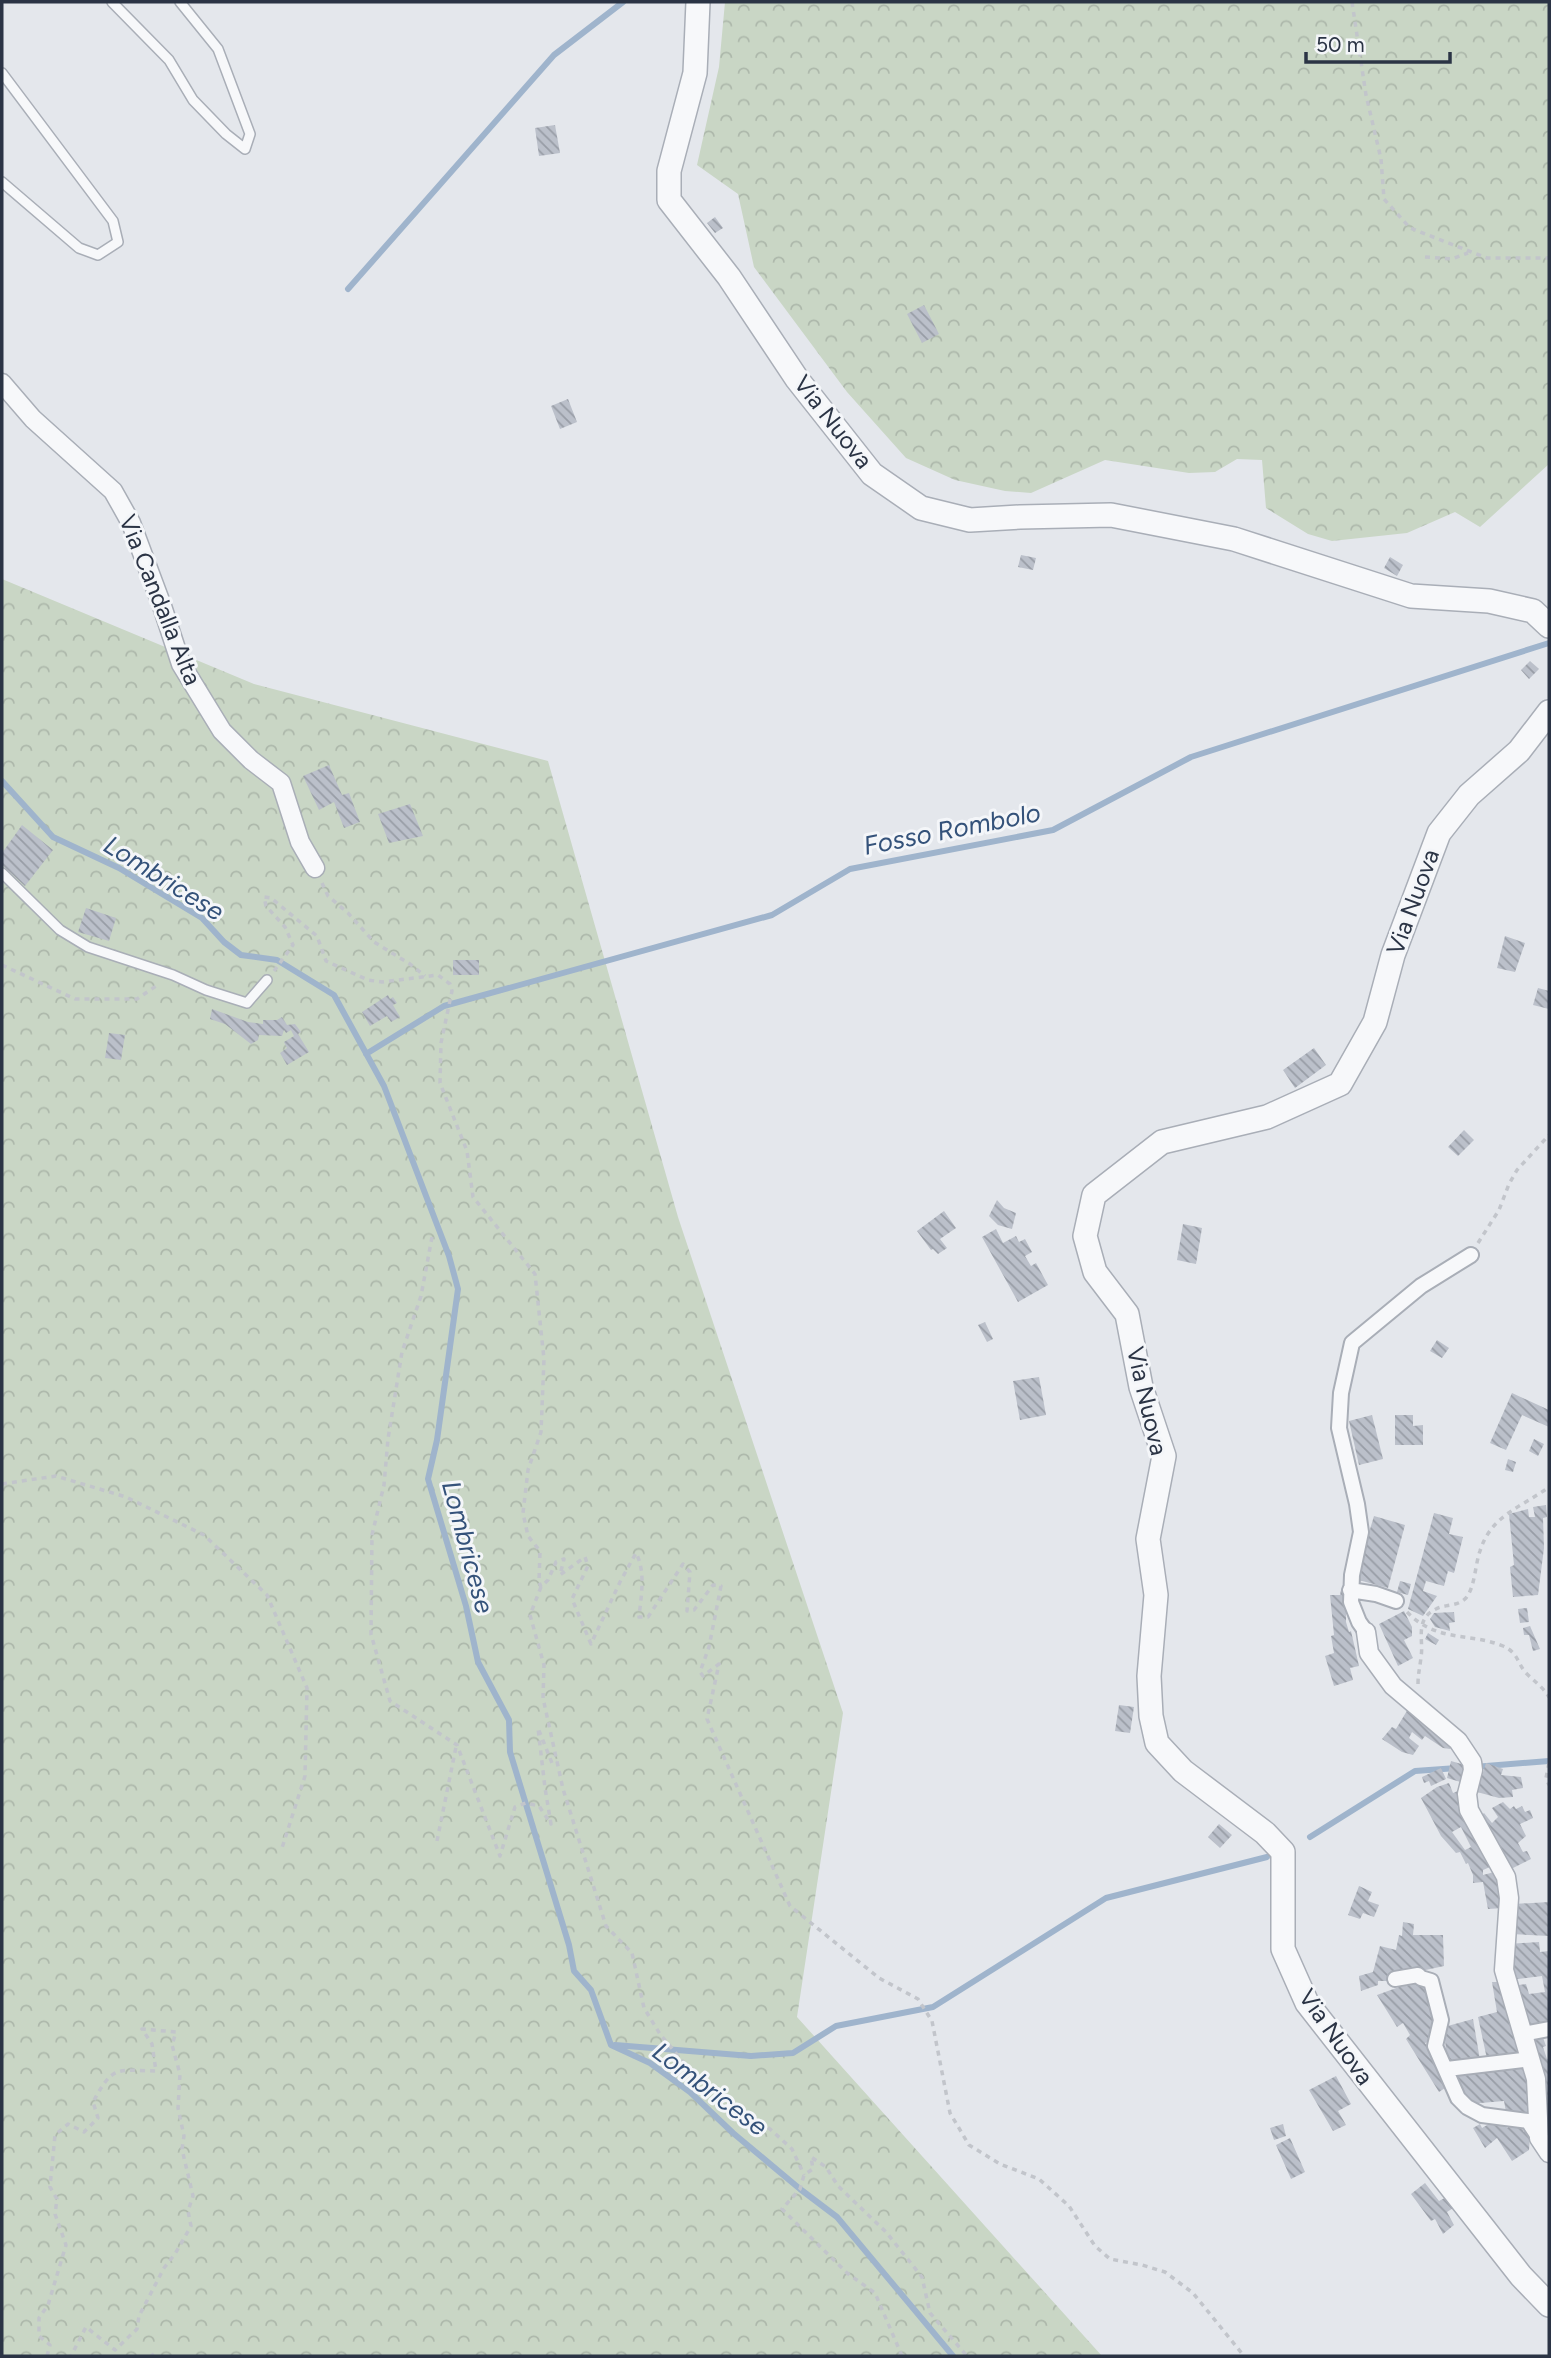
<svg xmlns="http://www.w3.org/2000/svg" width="1551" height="2358" viewBox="0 0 1551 2358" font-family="Figtree,sans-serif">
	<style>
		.forest { fill: url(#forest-crowns) }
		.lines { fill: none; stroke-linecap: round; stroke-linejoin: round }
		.stream { stroke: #9fb4cc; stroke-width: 6 }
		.building { fill: url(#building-back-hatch); fill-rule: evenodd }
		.service-casing { stroke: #a9aeb7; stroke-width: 12 }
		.pedestrian-casing { stroke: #a9aeb7; stroke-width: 18 }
		.minor-casing { stroke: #a9aeb7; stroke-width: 21 }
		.tertiary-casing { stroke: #a9aeb7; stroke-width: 26 }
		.path { stroke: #c2c5cb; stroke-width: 3.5; stroke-dasharray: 5 5; stroke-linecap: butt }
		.service { stroke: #f7f8fa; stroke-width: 9 }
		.pedestrian { stroke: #f7f8fa; stroke-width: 14 }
		.minor { stroke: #f7f8fa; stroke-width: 18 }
		.tertiary { stroke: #f7f8fa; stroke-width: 23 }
		.labels { text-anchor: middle; stroke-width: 6; stroke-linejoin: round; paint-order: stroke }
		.street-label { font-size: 24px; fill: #2b3445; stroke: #f4f6f9 }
		.water-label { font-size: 26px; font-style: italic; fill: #34527a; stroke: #f4f6f9 }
	</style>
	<defs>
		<pattern id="forest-crowns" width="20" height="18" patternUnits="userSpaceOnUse" patternTransform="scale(1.75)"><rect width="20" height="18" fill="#c9d6c5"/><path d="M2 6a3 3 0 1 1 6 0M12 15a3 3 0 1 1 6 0" fill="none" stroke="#adb8ab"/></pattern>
		<pattern id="building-back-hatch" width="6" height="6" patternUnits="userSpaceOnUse" patternTransform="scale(1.75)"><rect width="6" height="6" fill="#bbc0ca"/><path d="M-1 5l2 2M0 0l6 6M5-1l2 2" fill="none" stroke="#989da6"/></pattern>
	</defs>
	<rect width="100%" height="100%" fill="#e4e7ec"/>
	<path class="forest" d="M725 2H1549V464L1480 527 1455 512 1407 533 1332 541 1308 534 1266 508 1262 460 1237 459 1215 472 1189 473 1105 460 1031 493 1005 491 955 480 906 458 847 392 754 267 738 194 697 165 719 67Z
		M2 579 254 684 548 761 678 1217 843 1713 797 2017 1102 2356H2Z"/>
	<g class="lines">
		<path class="stream" d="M348 289 554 55 623 2
			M2 781 53 837 119 868 202 918 224 942 241 955 277 960 334 995 384 1086 449 1256 458 1289 437 1440 428 1479 466 1606 478 1662 509 1720 510 1752 569 1945 574 1971 591 1990 611 2045 650 2063 690 2092 733 2133 800 2189 837 2217 953 2356
			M366 1054 444 1006 772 915 850 869 1053 830 1191 757 1549 643
			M1474 1767 1549 1761
			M1310 1837 1415 1771 1457 1768
			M615 2045 751 2056 793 2053 836 2026 933 2007 1106 1898 1267 1857"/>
	</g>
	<path class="building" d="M555 125 560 153 539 156 535 128Z
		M715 217 723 228 715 233 707 223Z
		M924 305 939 334 922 343 907 314Z
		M568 399 577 422 560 429 551 406Z
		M1021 555 1036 558 1033 570 1018 567Z
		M1390 557 1403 565 1397 576 1384 568Z
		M1530 661 1539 669 1529 679 1521 670Z
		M329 765 342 795 349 793 360 822 344 828 334 802 319 810 303 776Z
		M410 804 423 836 389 843 378 814Z
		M22 825 53 850 25 886 2 865V853Z
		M86 908 116 918 109 941 78 932Z
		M1505 936 1525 943 1515 972 1497 968Z
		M453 960H479V975H453Z
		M1538 988 1549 991V1009L1533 1005Z
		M388 995 390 999 393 997 397 1003 393 1005 400 1017 391 1022 387 1016 370 1026 362 1012Z
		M212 1009 248 1022 263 1024V1020H277L282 1017 287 1025 295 1024 301 1032 298 1034 309 1052 287 1065 280 1053 287 1048 284 1042 294 1036 291 1030 286 1033 284 1030 282 1036 259 1035 258 1040 251 1044 225 1024 210 1019Z
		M109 1033 125 1035 121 1060 105 1058Z
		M1314 1048 1326 1065 1295 1088 1283 1070Z
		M1464 1130 1474 1140 1458 1156 1448 1147Z
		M997 1200 1004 1208 1016 1213 1012 1229 998 1225 989 1216Z
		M944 1211 956 1228 940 1239 947 1248 938 1254 933 1249 931 1250 917 1231Z
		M1183 1224 1202 1228 1196 1264 1177 1260Z
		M996 1229 1003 1243 1016 1236 1019 1242 1025 1239 1032 1252 1025 1256 1031 1266 1036 1263 1048 1285 1018 1302 982 1237Z
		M985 1322 993 1339 987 1342 978 1325Z
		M1437 1340 1449 1348 1442 1358 1430 1351Z
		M1039 1377 1046 1415 1020 1420 1013 1381Z
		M1512 1393 1549 1410V1427L1522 1415 1506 1450 1490 1443Z
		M1372 1415 1383 1459 1359 1465 1349 1421Z
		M1395 1415H1413V1426L1423 1425V1445H1395Z
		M1534 1439 1544 1444 1538 1456 1529 1451Z
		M1508 1459 1516 1462 1513 1472 1505 1470Z
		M1546 1505 1547 1517 1543 1518 1544 1548 1538 1595 1513 1597 1510 1567 1514 1565 1509 1514 1528 1509 1529 1517H1535L1533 1507Z
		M1434 1513 1453 1518 1449 1534 1463 1537 1454 1573 1448 1571 1444 1586 1426 1581 1423 1591 1437 1596 1423 1616 1408 1609Z
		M1374 1516 1405 1525 1388 1588 1355 1579Z
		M1400 1581 1411 1584 1408 1595 1397 1592Z
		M1341 1590 1349 1591 1346 1596V1622L1349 1632 1351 1631 1359 1666 1350 1668 1353 1680 1334 1686 1325 1656 1334 1653 1331 1636 1334 1635 1330 1595H1340Z
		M1527 1608 1529 1622 1520 1623 1518 1609Z
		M1404 1611 1412 1627V1636L1404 1640 1413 1658 1398 1666 1379 1624Z
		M1454 1612 1455 1622 1449 1623 1450 1631 1435 1627 1430 1619 1434 1613Z
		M1530 1626 1540 1649 1533 1651 1529 1635H1524L1523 1628Z
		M1428 1633 1439 1640 1436 1645 1425 1639Z
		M1411 1704 1457 1742 1450 1749 1443 1748 1425 1736 1422 1740 1412 1732 1409 1738 1419 1746 1413 1755 1402 1752 1382 1739 1392 1727 1396 1729Z
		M1119 1705 1134 1707 1130 1733 1115 1731Z
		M1451 1761 1468 1766 1464 1783 1447 1778Z
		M1486 1763 1503 1769 1501 1775 1521 1777 1523 1788 1512 1790 1513 1797 1499 1798 1477 1792Z
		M1441 1768 1446 1779 1431 1786 1429 1781 1424 1783 1422 1777Z
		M1449 1783 1453 1793 1458 1791 1469 1819 1497 1864 1483 1870V1875L1502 1870 1504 1908 1488 1909 1483 1882 1473 1883V1875L1468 1863 1466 1864 1460 1852 1456 1853 1441 1836 1421 1798 1437 1787ZM1461 1827 1471 1847 1465 1850 1452 1832Z
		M1503 1802 1510 1809 1514 1806 1516 1809 1522 1806 1525 1812 1530 1810 1533 1818 1520 1824 1526 1836 1518 1843 1523 1852 1527 1851 1531 1859 1507 1871 1476 1819 1484 1813 1492 1823 1498 1817 1492 1808Z
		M1219 1824 1232 1835 1220 1848 1208 1837Z
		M1359 1886 1372 1892 1368 1901 1379 1905 1374 1917 1363 1913 1360 1919 1348 1915Z
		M1549 1902V1936L1511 1934 1513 1904Z
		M1403 1922 1414 1924 1413 1935H1443L1444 1966 1412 1973 1392 1981H1378V1985L1361 1991 1359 1976 1373 1972 1380 1946 1396 1950 1399 1935 1402 1936Z
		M1539 1942 1540 1952 1549 1951V2025L1522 2031 1512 1986 1526 1984 1529 1994 1545 1992 1542 1976 1510 1980 1508 1944Z
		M1398 1982H1427L1437 2028 1435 2040 1425 2043 1451 2084 1439 2092 1406 2039 1410 2035 1403 2023 1397 2027 1377 1995 1399 1987Z
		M1492 1982H1505L1524 2052 1487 2059 1478 2017 1497 2012Z
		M1473 2019 1480 2060 1447 2063 1444 2027Z
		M1541 2032 1546 2046 1543 2047 1547 2059 1549 2058V2147L1525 2036Z
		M1531 2064 1535 2114 1518 2115 1517 2112H1506L1504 2101 1469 2104 1462 2089H1455L1450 2074Z
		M1336 2076 1351 2104 1338 2111 1346 2125 1333 2131 1309 2090Z
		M1499 2118 1507 2128 1518 2120 1524 2132 1527 2130 1530 2137 1529 2150 1512 2161 1497 2138 1485 2148 1473 2128 1480 2124 1482 2128Z
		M1283 2124 1286 2136 1274 2140 1270 2128Z
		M1290 2138 1305 2172 1291 2179 1276 2145Z
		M1425 2183 1439 2201 1454 2193 1461 2203 1447 2212 1454 2225 1443 2234 1435 2219 1431 2221 1411 2194Z"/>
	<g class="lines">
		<defs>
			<path id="service" d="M112 2 169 60 193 100 226 134 245 149 250 134 218 49 180 2
				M2 73 113 221 118 242 98 255 79 248 2 182
				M2 873 60 930 88 947 173 975 206 990 247 1003 267 980"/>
			<path id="pedestrian" d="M1350 1590 1376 1594 1396 1601
				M1366 1632 1359 1622 1351 1602 1352 1575 1361 1532 1357 1504 1339 1428 1341 1393 1352 1343 1421 1286 1471 1255
				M1395 1979 1418 1975 1421 1978 1431 1981 1441 2020 1435 2046 1458 2098 1467 2107 1482 2115 1528 2121 1539 2138
				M1523 2034 1549 2029
				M1447 2069 1531 2059"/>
			<path id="minor" d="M2 383 33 419 113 491 131 523 162 606 181 664 222 731 251 760 281 783 300 842 315 868
				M1366 1632 1369 1653 1393 1686 1458 1741 1472 1762 1473 1770 1467 1794 1469 1810 1506 1877 1509 1898 1504 1970 1536 2079 1539 2138 1549 2153"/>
			<path id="tertiary" d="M698 2 695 73 669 171V200L729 277 797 379 872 474 921 508 970 520 1020 517 1111 515 1234 539 1411 596 1489 601 1533 611 1549 626
				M1549 712 1519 751 1469 795 1439 833 1393 955 1375 1022 1340 1084 1267 1117 1162 1142 1094 1195 1085 1236 1095 1272 1127 1314 1141 1387 1164 1456 1148 1539 1156 1595 1149 1676 1151 1716 1157 1743 1183 1771 1265 1833 1283 1852V1949L1307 2003 1521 2276 1549 2305"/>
		</defs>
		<use href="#service" class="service-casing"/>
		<use href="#pedestrian" class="pedestrian-casing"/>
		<use href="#minor" class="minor-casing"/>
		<use href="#tertiary" class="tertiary-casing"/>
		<path class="path" d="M1352 2 1366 95 1381 159 1384 199 1410 228 1487 258H1549
			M1425 257 1452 259 1468 253
			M322 883 328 896 348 913 374 942 410 964 425 976
			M2 965 75 999H137L159 984
			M274 971 293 945 285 927 266 906 264 897 271 898 317 936 326 961 368 980 382 982 438 975 450 984 452 991 441 1043 440 1083 467 1151 473 1197 535 1274 544 1359 541 1432 528 1470 523 1513 528 1536 540 1551 539 1582 541 1587 548 1580 556 1562 564 1559 560 1575 585 1557 588 1566 572 1599 591 1644 620 1582 636 1553C646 1572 641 1597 639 1617H648L683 1564 690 1572 687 1611 694 1610 713 1585 721 1586 709 1647 700 1672 703 1676 719 1664 707 1719 790 1906 879 1978 918 1999 932 2021 950 2113 969 2145 1000 2164 1039 2179 1069 2206 1095 2246 1110 2259 1142 2265 1165 2272 1193 2293 1244 2356
			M432 1237 421 1296 402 1352 388 1439 384 1485 372 1535 371 1634 390 1701 457 1745 500 1856 515 1807 526 1803 539 1806 551 1824 545 1788 538 1728 552 1763 557 1762
			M1478 1243 1499 1210 1509 1184 1517 1170 1549 1135
			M2 1484 56 1476 126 1497 204 1535 267 1595 307 1688 305 1776 282 1848
			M541 1587 530 1615 544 1665 543 1698 563 1789 606 1926 632 1953 644 2008 660 2034 689 2069 719 2095 770 2129 792 2149 804 2175
			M1407 1612C1437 1643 1469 1632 1503 1646 1519 1653 1517 1664 1527 1674 1535 1682 1543 1687 1549 1697
			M1418 1684C1418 1674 1420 1667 1421 1657 1424 1641 1414 1619 1436 1609 1445 1604 1457 1607 1466 1598 1475 1587 1475 1565 1480 1551 1491 1515 1522 1507 1549 1487
			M1549 1763 1546 1778 1549 1785
			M437 1841 456 1747
			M47 2356 50 2345 39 2336V2318L48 2305 66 2245 55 2214 57 2199 50 2187 55 2135 68 2124 84 2132 98 2118 93 2102C113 2065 116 2070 156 2071L152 2044 142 2029 176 2032 172 2045 180 2074 178 2108 184 2136 182 2149 193 2196 188 2211 191 2226 175 2254 164 2268 139 2316 137 2329 115 2350 86 2327 71 2356
			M151 2356 154 2354
			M902 2356 875 2293 847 2273 782 2209 800 2189 804 2175 813 2169 811 2157 826 2167 838 2186 886 2232 922 2277 930 2313 967 2356"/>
		<use href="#service" class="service"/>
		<use href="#pedestrian" class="pedestrian"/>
		<use href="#minor" class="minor"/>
		<use href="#tertiary" class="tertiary"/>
	</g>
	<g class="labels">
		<g class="street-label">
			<text transform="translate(833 422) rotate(52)" y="8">Via Nuova</text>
			<text transform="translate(160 600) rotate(68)" y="8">Via Candalla Alta</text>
			<text transform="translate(1413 902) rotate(-70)" y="8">Via Nuova</text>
			<text transform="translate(1147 1401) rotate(77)" y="8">Via Nuova</text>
			<text transform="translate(1336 2037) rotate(55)" y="8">Via Nuova</text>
		</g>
		<g class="water-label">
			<text transform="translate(952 829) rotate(-11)" y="9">Fosso Rombolo</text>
			<text transform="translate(164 878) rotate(32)" y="9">Lombricese</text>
			<text transform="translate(468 1547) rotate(75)" y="9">Lombricese</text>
			<text transform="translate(710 2089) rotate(37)" y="9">Lombricese</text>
		</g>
	</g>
	<rect width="1551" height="2358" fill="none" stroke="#2b3445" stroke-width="7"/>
	<path d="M1306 52v10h144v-10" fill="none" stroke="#2b3445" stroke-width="3.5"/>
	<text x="1316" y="52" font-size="21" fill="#2b3445" stroke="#f4f6f9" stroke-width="5" paint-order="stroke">50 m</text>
</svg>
